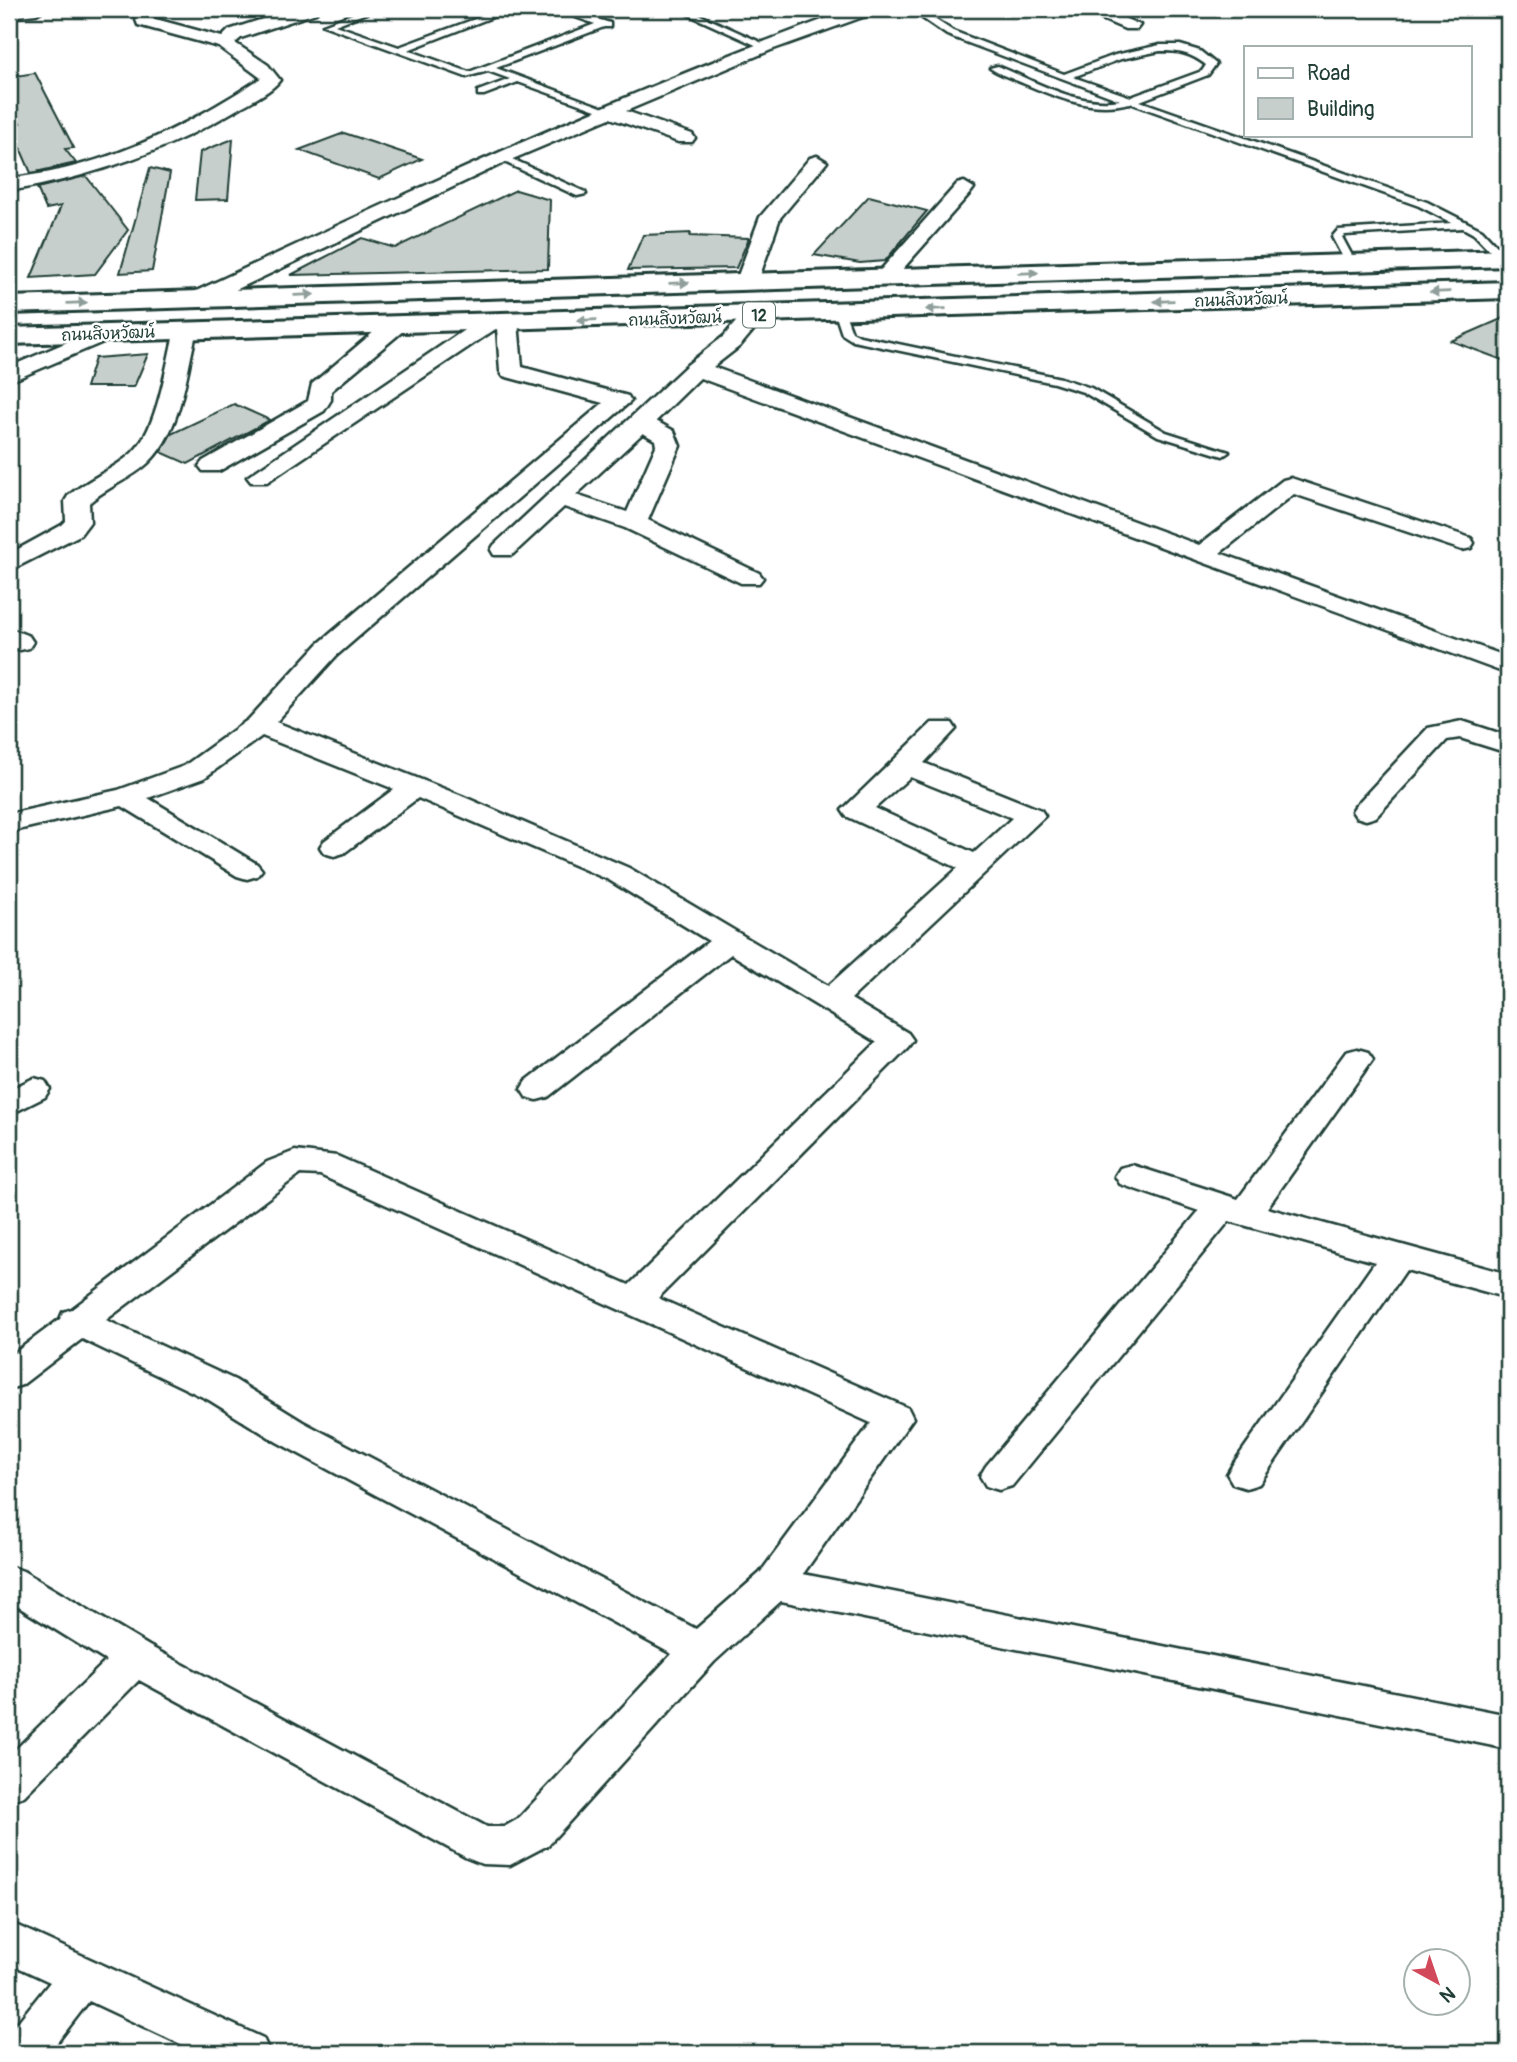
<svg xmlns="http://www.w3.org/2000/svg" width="1517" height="2062" viewBox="0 0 1517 2062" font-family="Pangolin,'Playpen Sans Thai',sans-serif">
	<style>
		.building { fill: #c7cfcc; stroke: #1f3d34; stroke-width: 2 }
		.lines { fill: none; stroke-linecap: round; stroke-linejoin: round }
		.service-casing { stroke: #1f3d34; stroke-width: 5 }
		.minor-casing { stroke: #1f3d34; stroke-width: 5 }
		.primary-casing { stroke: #1f3d34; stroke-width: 6 }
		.service { fill: #fff; fill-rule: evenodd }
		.minor { fill: #fff; fill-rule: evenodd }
		.primary { fill: #fff; fill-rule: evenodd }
		.oneway { fill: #8f9e9a }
		.labels { text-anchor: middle; stroke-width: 5; stroke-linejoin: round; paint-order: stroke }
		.far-street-label { font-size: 16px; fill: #1f3d34; stroke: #fff }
		.shield { fill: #fff; stroke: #627771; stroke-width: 2 }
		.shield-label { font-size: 16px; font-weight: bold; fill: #1f3d34 }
	</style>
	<rect width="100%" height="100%" fill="#fff"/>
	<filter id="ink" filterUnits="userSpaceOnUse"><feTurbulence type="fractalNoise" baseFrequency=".0143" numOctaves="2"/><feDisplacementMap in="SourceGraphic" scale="14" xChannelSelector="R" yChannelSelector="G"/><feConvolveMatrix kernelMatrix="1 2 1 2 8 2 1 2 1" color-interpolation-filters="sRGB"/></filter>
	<g filter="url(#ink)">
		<path class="building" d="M35 73 74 148 65 149 76 163 31 173 10 125 20 123 9 100V77Z
			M344 133 422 159 379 179 299 150Z
			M233 139 228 199 195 200 200 152Z
			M150 168 170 173 152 271 120 273Z
			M86 176 128 230 95 274 31 278 61 206 46 209 37 188Z
			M516 190 550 200 548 269 291 275 362 238 395 248Z
			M869 196 927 211 885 261 860 263 814 255Z
			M691 233 690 236 749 238 736 268 628 270 643 235Z
			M1508 316V362L1451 341Z
			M148 354 134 387H86L95 358Z
			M234 404 270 420 188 464 161 452 171 434Z"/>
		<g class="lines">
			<defs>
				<path id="service" d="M365 9H377L335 25 399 47 502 9H513L408 50 469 72 595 24 553 9H565L610 23V27H604L496 68 612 111 604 113 518 82 484 95H478V91L510 79 488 71 466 77 323 25Z
					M676 9H687L769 46 762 48Z
					M909 9H919L953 31 1064 74 1115 55 1160 45H1180L1200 51 1216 64 1208 75 1140 101 1427 202 1482 230 1508 258 1499 260 1474 234 1463 228 1345 235 1342 237 1356 263 1347 265 1332 237 1338 230 1452 223 1419 206 1130 103C1092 112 1060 99 1025 84 1014 79 1000 75 990 68L998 66C1037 82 1077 107 1120 100L947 35ZM1160 51C1179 51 1191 53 1206 65L1202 71 1131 97 1073 77 1121 59Z
					M501 154 585 192 586 194 577 196 498 159 496 157Z
					M836 311H844L852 332 860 336 1061 378 1091 388 1166 432 1229 452 1223 456 1158 436 1083 392 1054 383 853 341 842 334 835 313Z"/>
				<path id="minor" d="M9 9H45L36 14 9 17Z
					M132 9H150L152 18 222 37 229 30 293 9H319L316 13 241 38 235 43 268 65 280 80C271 92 253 100 241 107 168 151 92 177 9 191V179C30 175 51 173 72 167 139 150 203 116 261 78L219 47 138 25Z
					M852 9H877L874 13 771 50 626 111 692 134 695 138 692 142H678L610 118 508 161 208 303 200 304 189 298 192 293C410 192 626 90 852 9Z
					M1078 9H1103L1140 25 1137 29H1125Z
					M817 156 827 162 780 218 758 281 754 285H740L736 281 760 217 810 158Z
					M964 182 974 188 971 192 892 281H878L874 277 878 273 957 184Z
					M754 309 765 315 762 320 740 346 713 367 1199 545 1283 480 1291 478 1471 538 1474 543 1471 548 1462 550 1294 494 1220 553 1508 657V674L700 378 656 421 674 431 680 446 648 520 759 573 763 578 759 583H741L625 528 564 507 512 555H494L491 550 494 545 687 365 724 336 746 310ZM643 433 655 440 656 446 627 512 576 495Z
					M507 315 518 322 522 367 628 396 631 401 336 656 276 722 462 796 629 868 828 986 958 868 846 816 842 810 932 723H952L956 729 924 763 1041 810 1045 816 851 999 908 1033 913 1040 908 1047 658 1298 908 1408 913 1418 803 1574 1508 1715V1749L781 1601 714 1662 548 1845 510 1865 482 1864 467 1858 139 1680 24 1796 9 1801V1756L106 1661 9 1601V1566L23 1571 149 1646 487 1827H504L518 1819 672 1654 277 1442 209 1400 82 1339 22 1385 9 1389V1357L60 1319 63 1312 72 1309 267 1162 295 1151 337 1156 629 1285 877 1042 731 954 548 1097 537 1100 526 1097 521 1089 526 1081 709 941 609 880 418 798 344 853 334 856 324 853 320 847 324 841 394 789 262 736 204 778 148 798 257 864 262 870 257 876 247 879 237 876 122 806 9 832V814L118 790 184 766 249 719 318 644 603 403 503 376 500 371 497 328 267 482H251L247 477 482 318 498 319ZM910 777 1012 818 974 853 875 808ZM300 1174 320 1175 871 1423 760 1573 696 1629 303 1422 235 1380 106 1320Z
					M396 318 407 325 404 330 331 391V400L324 411 219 471H203L199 466 203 461 308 401 312 384 388 320Z
					M186 323 197 330C186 372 182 431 148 463 131 479 107 487 89 503L90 522 80 535 9 571V554L62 525 66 521 65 501 68 496C88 479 113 470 132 453 158 429 166 364 175 330Z
					M107 325 115 327 118 332 115 337 9 382V367Z
					M9 628 29 636 33 642 29 648 20 650 9 646Z
					M1462 721 1508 736V753L1460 738 1447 740 1376 817 1366 820 1356 817 1352 811 1356 805 1428 728Z
					M1357 1049 1368 1052 1373 1059 1267 1208 1508 1274V1298L1406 1270 1259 1484 1246 1488 1233 1484 1227 1474 1233 1464 1375 1262 1229 1221 1012 1486 999 1490 986 1486 980 1476 986 1466 1199 1211 1120 1184 1115 1176 1120 1168 1132 1165 1238 1199 1346 1052Z
					M34 1078 45 1081 50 1089 45 1097 9 1115V1090Z
					M9 1922 263 2038 270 2053H200L89 2001 49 2053H9V2033L50 1982 9 1963Z"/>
				<path id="primary" d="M1508 250V266L9 313V297Z
					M1508 282V298L9 344V328Z"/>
			</defs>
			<use href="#service" class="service-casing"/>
			<use href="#minor" class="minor-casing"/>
			<use href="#primary" class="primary-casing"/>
			<use href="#service" class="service"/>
			<use href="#minor" class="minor"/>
			<use href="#primary" class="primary"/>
		</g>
		<defs><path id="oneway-solid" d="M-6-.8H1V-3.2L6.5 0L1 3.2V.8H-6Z" transform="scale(1.75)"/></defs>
		<g class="oneway">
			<use href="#oneway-solid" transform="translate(1028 273) rotate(-2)"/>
			<use href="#oneway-solid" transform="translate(679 283) rotate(-2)"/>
			<use href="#oneway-solid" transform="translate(1440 292) rotate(178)"/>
			<use href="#oneway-solid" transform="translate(304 295) rotate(-2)"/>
			<use href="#oneway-solid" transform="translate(1164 301) rotate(178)"/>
			<use href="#oneway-solid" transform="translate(77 303) rotate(-2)"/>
			<use href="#oneway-solid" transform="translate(936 309) rotate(178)"/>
			<use href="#oneway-solid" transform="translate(587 320) rotate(178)"/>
		</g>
	</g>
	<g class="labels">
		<g class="far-street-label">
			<text transform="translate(1241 299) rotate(-2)" y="6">ถนนสิงหวัฒน์</text>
			<text transform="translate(675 318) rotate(-2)" y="6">ถนนสิงหวัฒน์</text>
			<text transform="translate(108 333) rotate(-2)" y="6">ถนนสิงหวัฒน์</text>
		</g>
		<rect class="shield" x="743" y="302.5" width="32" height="25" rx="5"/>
		<g class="shield-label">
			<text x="759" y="321">12</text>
		</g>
	</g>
	<rect width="1517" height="2062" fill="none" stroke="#fff" stroke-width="35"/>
	<rect x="18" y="18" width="1482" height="2027" fill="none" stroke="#1f3d34" stroke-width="2.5" filter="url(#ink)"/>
	<rect x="1244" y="46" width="228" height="91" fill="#ffffff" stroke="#a5b1ae" stroke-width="2"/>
	<rect x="1258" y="68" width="35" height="10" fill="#ffffff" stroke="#a5b1ae" stroke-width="2"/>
	<text x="1307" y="80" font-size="21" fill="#1f3d34">Road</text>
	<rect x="1258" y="98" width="35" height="21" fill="#c7cfcc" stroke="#a5b1ae" stroke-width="2"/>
	<text x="1307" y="116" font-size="21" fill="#1f3d34">Building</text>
	<g transform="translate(1437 1982) rotate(140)"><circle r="33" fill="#ffffff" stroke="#a5b1ae" stroke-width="2"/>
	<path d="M0-5L12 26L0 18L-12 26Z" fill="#d1495b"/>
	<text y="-10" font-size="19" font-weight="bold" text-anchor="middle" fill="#1f3d34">N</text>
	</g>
</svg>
